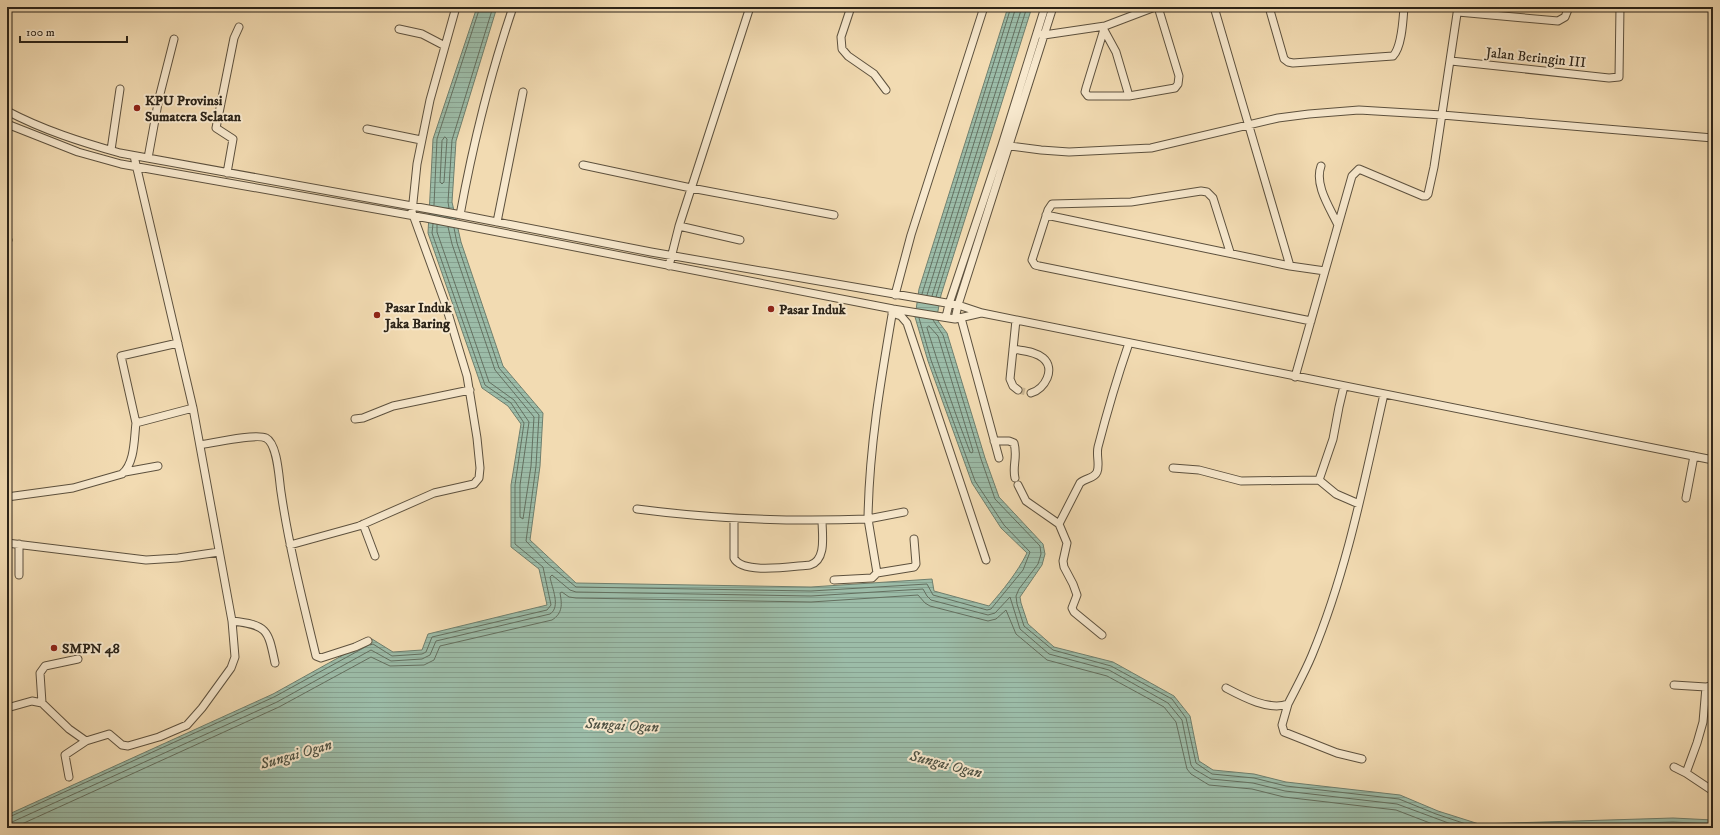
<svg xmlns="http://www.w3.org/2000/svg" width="1720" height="835" viewBox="0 0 1720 835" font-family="'IM FELL DW Pica',serif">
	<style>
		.water { fill: url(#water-rules); stroke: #6f7f6e }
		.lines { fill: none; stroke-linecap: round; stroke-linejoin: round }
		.shore { stroke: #647060; stroke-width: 1 }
		.minor-tunnel { stroke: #cab693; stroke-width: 7; stroke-dasharray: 7 3.5; stroke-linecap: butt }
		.minor-casing { stroke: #5d513e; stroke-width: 9 }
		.minor { stroke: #f7e8cd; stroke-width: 7 }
		.poi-dot { fill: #8f2418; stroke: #f7e8cd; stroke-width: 1.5 }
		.labels { text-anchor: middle; stroke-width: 4; stroke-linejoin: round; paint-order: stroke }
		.street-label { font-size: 14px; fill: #2b2318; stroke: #f7e8cd }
		.poi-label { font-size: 14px; font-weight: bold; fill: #2b2318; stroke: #f7e8cd; text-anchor: start }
		.water-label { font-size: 15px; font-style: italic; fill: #4d5143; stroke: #f7e8cd }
	</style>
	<defs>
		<pattern id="water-rules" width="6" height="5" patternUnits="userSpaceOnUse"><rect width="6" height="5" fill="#9cbca8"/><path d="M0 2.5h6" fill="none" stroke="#87a190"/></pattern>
	</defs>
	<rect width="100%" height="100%" fill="#f2dbb2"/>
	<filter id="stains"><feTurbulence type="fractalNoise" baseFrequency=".005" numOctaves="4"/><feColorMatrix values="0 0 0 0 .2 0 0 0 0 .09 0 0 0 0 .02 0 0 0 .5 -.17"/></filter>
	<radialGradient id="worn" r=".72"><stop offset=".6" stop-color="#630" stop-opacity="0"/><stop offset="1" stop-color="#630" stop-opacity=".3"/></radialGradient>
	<path class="water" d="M477 7H497L456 141 452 202 461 242 503 366 543 413 540 466 530 540 576 583 811 587 932 579 934 591 989 606C1003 590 1017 573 1027 553L1001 528 972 483 928 361 915 317 919 289 1008 7H1032L941 295 937 316 938 321 947 333 985 458 999 497 1043 544 1045 554 1042 565 1020 597 1021 603 1028 624 1054 647 1113 662 1174 696 1190 716 1199 761 1213 770 1254 774 1286 782 1400 795 1438 811 1479 824 1673 818 1713 820V828H7V815L273 694 372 639 393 652 422 650 428 634 547 605 539 569 511 547V485L521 424 508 406 482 388 428 233 433 139Z"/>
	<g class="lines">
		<path class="shore" d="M445 137 447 139 444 182 442 184 440 182 442 141Z
			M434 205 437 139 480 7
			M449 208 448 202 452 140 493 7
			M437 225V232L489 382 514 400 529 422 520 485V517L523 519 531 466 534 417 495 370 452 244 448 227
			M454 228 457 243 499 368 539 415 536 466 526 541 547 563 576 587 811 591 927 584 933 595 987 610 991 609 1023 570 1030 552 1004 525 975 481 931 360 919 318
			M922 294 1011 7
			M927 295 1016 7
			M932 296 1022 7
			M936 297 1027 7
			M933 320 943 335 981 459 995 499 1040 546 1041 554 1038 564 1019 589 1016 596 1017 604 1024 626 1053 650 1111 666 1172 699 1186 718 1196 763 1212 774 1254 778 1286 786 1399 799 1436 814 1478 828
			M929 326 938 336 973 451 972 453 970 452C954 411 940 370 927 328Z
			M370 645 373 644 392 656 422 654 426 652 432 637 547 610 551 605 543 567 515 544V485L524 423 511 403 485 385 432 233 433 224
			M7 818 274 697 369 645
			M7 823 12 822 277 702 371 650 391 661 422 659 430 655 436 641 550 614C561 607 552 588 550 577L552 575 570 590 576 592 811 596 923 589 927 596 931 600 988 615 995 613 1010 597 1020 629 1049 654 1109 670 1168 703 1182 720 1191 765 1194 769 1211 779 1253 783 1285 791 1397 804 1462 828
			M13 828 279 707 371 657 390 666 424 665 434 660 440 646 552 620C563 613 562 604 560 593L562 592 569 597 576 598 811 602 918 595 925 603 930 606 988 621 996 619 1006 610 1016 634 1047 660 1107 676 1164 707 1176 722 1187 769 1191 774 1209 785 1252 789 1284 797 1396 810 1443 828
			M1489 828 1673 822 1713 824
			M1637 828H1693"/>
		<path class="minor-tunnel" d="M1018 390 1031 393"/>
		<defs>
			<path id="minor" d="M851 7 841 37 842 49 848 56 874 74 886 90
				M1214 7 1290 266 1325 271 1295 377
				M1269 7 1284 59 1288 62 1293 63 1393 56C1402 47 1403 20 1404 7
				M1458 12 1558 21 1565 17 1569 7
				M1105 26 1086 88 1085 92 1088 96H1129L1175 88 1178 84 1179 76 1158 7
				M399 29 422 34 445 46
				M1104 30 1116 52 1129 96
				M1040 34 1044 35 1105 26 1155 7
				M1451 61 1609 78 1619 77 1620 7
				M7 111C43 130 81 142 120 153L456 214 651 252 958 305 982 313 1713 460
				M7 124 78 152 121 164 426 218 893 309 955 319 981 313
				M367 129 421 140
				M1002 145 1041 150 1069 152 1151 148 1278 118 1309 114 1359 110 1442 115 1713 138
				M111 150 120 89
				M148 158 159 98 174 39
				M583 165 691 188 834 215
				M1321 166C1314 185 1330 208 1338 225
				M227 173 233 139 216 128 234 38 239 27
				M460 215C473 144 490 75 513 7
				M1046 215 1290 266
				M497 222 523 92
				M679 226 740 240
				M7 238 8 240
				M1230 252 1213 198 1207 192 1201 191 1131 202 1052 204 1048 210 1032 260 1035 265 1039 266 1311 321
				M669 266 679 226 750 7
				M1325 271 1352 176 1359 169 1423 196H1426L1428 194 1434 167 1458 7
				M895 295 911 235 984 7
				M892 313 901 316 907 323 986 560
				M946 317 949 304 1002 145 1045 7
				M961 318 999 458
				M955 319 958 305 1053 7
				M1016 320 1010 379 1013 386 1018 390
				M1013 349C1023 351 1035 351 1043 358 1056 369 1045 389 1031 393
				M355 419 363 418 393 406 470 390
				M136 423 121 356 178 343
				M994 441H1009L1014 443C1018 457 1012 466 1015 478
				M200 445C213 443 256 433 266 438 278 444 279 480 281 492 289 547 303 602 316 656L321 658 355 647 368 641
				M1173 468 1199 470 1241 481 1319 480 1336 494 1359 504
				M125 472 158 466
				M1319 480 1333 439 1339 407 1344 386
				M1018 485 1026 501 1059 524 1080 483C1085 478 1094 479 1097 472 1100 465 1096 455 1098 447 1107 412 1117 378 1129 343
				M7 497 73 488 122 474C135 463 134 439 136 423L193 408
				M1686 498 1694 456
				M637 509C713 519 790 522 868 519 869 448 881 379 893 309
				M734 519V558C742 575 793 566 810 565 827 560 822 534 822 520
				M363 524 375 556
				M1059 524 1067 543 1063 561 1064 567 1073 584 1077 595 1072 608 1074 612 1102 635
				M7 543 146 560 178 558 219 552
				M290 545 359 526 434 493 474 484 479 478 480 468 477 438 467 376 445 303 412 212 417 164 430 100 456 7
				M877 573 914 567 916 564 914 539
				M19 575V544
				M834 580 872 578 877 573 868 519 904 512
				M232 621C268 625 268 630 275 663
				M1674 685 1706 687
				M1713 685 1706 687 1703 722 1697 743 1686 773 1713 791
				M1226 688C1243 697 1269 711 1288 704 1296 688 1305 672 1312 655 1347 571 1364 482 1384 394
				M42 703 40 673 45 666 78 659
				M1288 704 1282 725 1284 732 1337 753 1362 759
				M7 708 32 701 42 703 69 729 86 741 109 734 122 745 128 746 159 737 187 725 202 708 231 668 235 657 232 621 193 408 134 156
				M1674 767 1686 773
				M69 777 65 755 86 741"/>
		</defs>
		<use href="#minor" class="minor-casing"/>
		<use href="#minor" class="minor"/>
	</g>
	<g class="poi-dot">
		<circle cx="137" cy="108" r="4"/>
		<circle cx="771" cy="309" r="4"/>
		<circle cx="377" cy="315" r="4"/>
		<circle cx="54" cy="648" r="4"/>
	</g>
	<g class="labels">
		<g class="street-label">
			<text transform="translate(1536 57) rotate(6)" y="5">Jalan Beringin III</text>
		</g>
		<g class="poi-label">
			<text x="145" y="105">KPU Provinsi<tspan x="145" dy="16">Sumatera Selatan</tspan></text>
			<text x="385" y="312">Pasar Induk<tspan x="385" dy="16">Jaka Baring</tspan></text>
			<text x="779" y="314">Pasar Induk</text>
			<text x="62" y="653">SMPN 48</text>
		</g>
		<g class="water-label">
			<text transform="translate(622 725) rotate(3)" y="5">Sungai Ogan</text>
			<text transform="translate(296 754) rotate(-16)" y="5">Sungai Ogan</text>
			<text transform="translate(946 764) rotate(14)" y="5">Sungai Ogan</text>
		</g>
	</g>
	<rect width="1720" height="835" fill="none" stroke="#f2dbb2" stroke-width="24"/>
	<rect x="8" y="8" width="1704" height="819" fill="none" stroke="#2b2318" stroke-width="2"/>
	<rect x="12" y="12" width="1696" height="811" fill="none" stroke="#2b2318"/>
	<path d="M20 36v6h107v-6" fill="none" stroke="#2b2318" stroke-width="2"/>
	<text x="26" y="36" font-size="12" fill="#2b2318" stroke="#f7e8cd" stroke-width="3" paint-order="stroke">100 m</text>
	<rect width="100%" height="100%" filter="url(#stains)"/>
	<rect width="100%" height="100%" fill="url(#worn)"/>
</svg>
